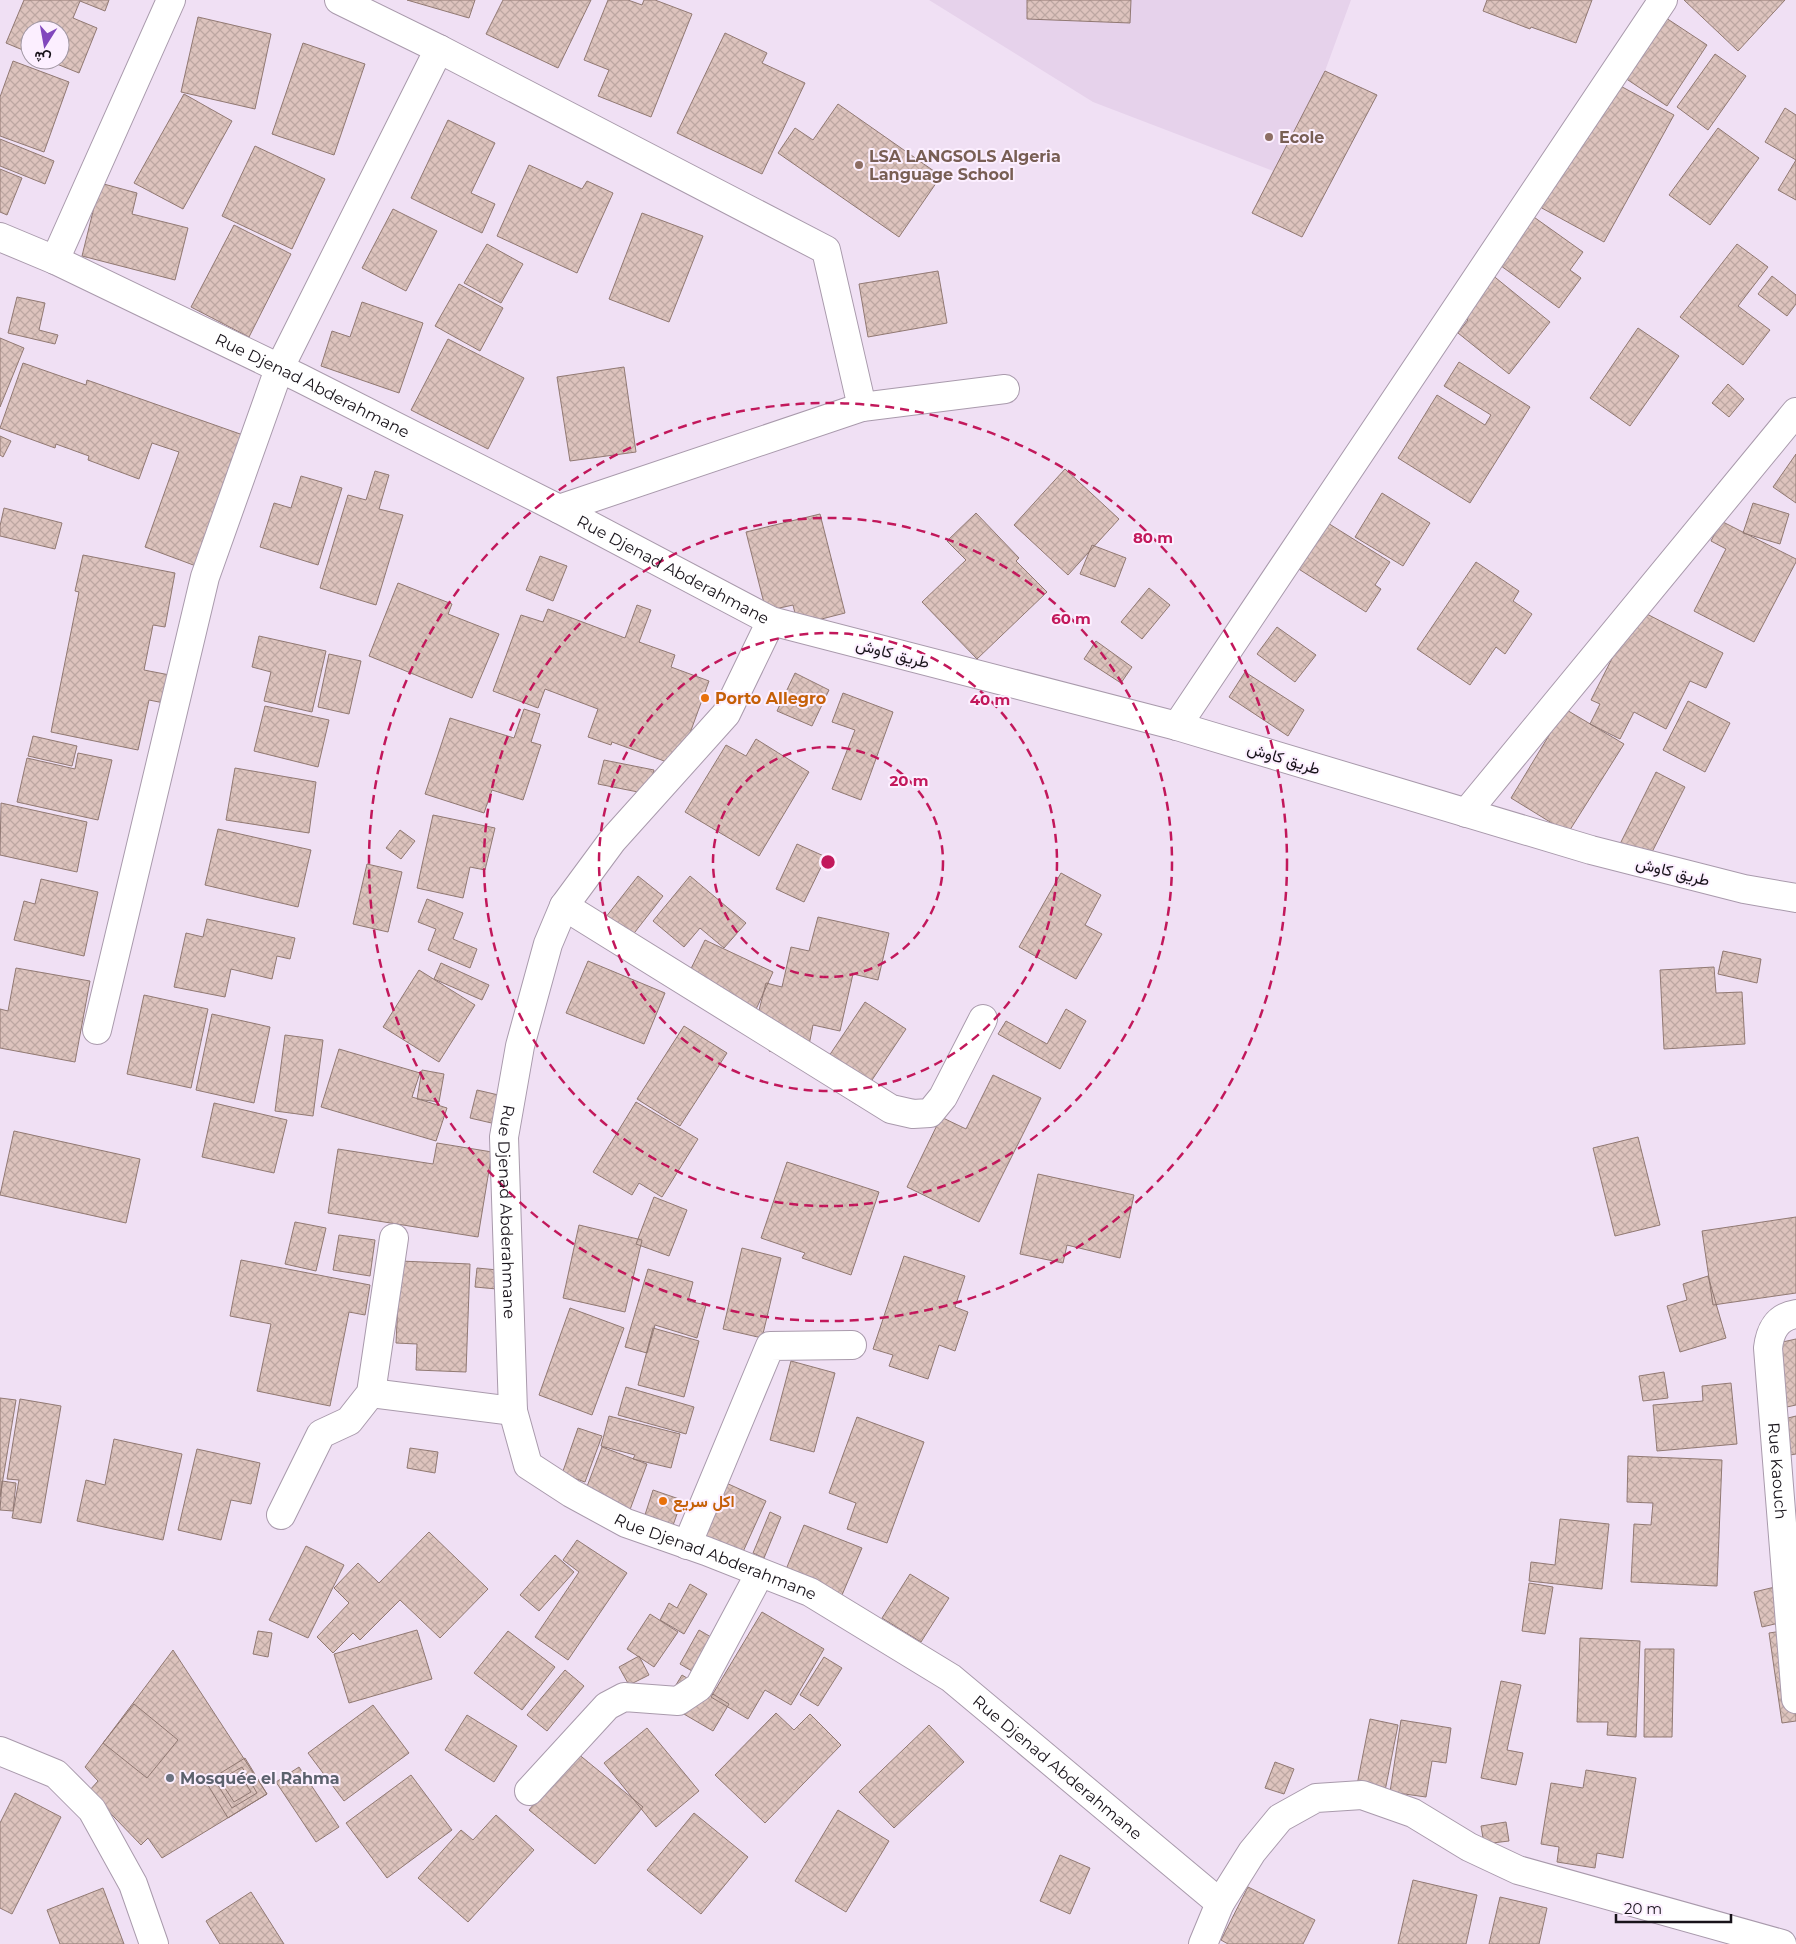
<svg xmlns="http://www.w3.org/2000/svg" width="1796" height="1944" viewBox="0 0 1796 1944" font-family="Montserrat,Vazirmatn,sans-serif">
	<style>
		.built { fill: #e6d2eb }
		.building { fill: url(#building-cross-hatch); stroke: #917973 }
		.lines { fill: none; stroke-linecap: round; stroke-linejoin: round }
		.minor-casing { stroke: #a99aac; stroke-width: 30 }
		.minor { stroke: #fff; stroke-width: 28 }
		.ring { fill: none; stroke: #c2185b; stroke-width: 2.5; stroke-dasharray: 9 6 }
		.education-dot { fill: #8d6e63; stroke: #fcefff; stroke-width: 2 }
		.food-dot { fill: #e8710a; stroke: #fcefff; stroke-width: 2 }
		.worship-dot { fill: #6b7280; stroke: #fcefff; stroke-width: 2 }
		.labels { text-anchor: middle; stroke-width: 4; stroke-linejoin: round; paint-order: stroke }
		.education-label { font-size: 16px; font-weight: bold; fill: #785e54; stroke: #fcefff; text-anchor: start }
		.street-label { font-size: 16px; fill: #18131a; stroke: #fcefff }
		.food-label { font-size: 16px; font-weight: bold; fill: #c56008; stroke: #fcefff; text-anchor: start }
		.worship-label { font-size: 16px; font-weight: bold; fill: #5b616d; stroke: #fcefff; text-anchor: start }
		.centre { fill: #c2185b; stroke: #fcefff; stroke-width: 2.5 }
		.ring-label { font-size: 15px; text-anchor: middle; font-weight: bold; fill: #c2185b; stroke: #fcefff; stroke-width: 4; stroke-linejoin: round; paint-order: stroke }
	</style>
	<defs>
		<pattern id="building-cross-hatch" width="8" height="8" patternUnits="userSpaceOnUse" patternTransform="scale(1.25)"><rect width="8" height="8" fill="#ddc3bd"/><path d="M0 0l8 8M0 8l8-8" fill="none" stroke="#bda7a2"/></pattern>
	</defs>
	<rect width="100%" height="100%" fill="#f0e0f4"/>
	<path class="built" d="M929 0H1351L1325 71 1377 95 1302 237 1252 213 1273 171 1093 102Z"/>
	<path class="building" d="M24 0H109L105 11 80 1 73 18 97 28 79 73 47 60H60V30H30V53L6 43Z
		M407 0H475L469 18Z
		M503 0H591L558 68 486 34Z
		M608 0H628L642 5 644 0H655L692 14 651 117 598 96 609 70 584 60Z
		M1027 0H1131L1130 23 1027 19Z
		M1487 0H1592L1576 43 1531 27 1530 29 1483 11Z
		M1684 0H1785L1738 51Z
		M1660 14 1707 45 1667 106 1619 74Z
		M198 17 271 34 255 109 181 92Z
		M725 33 767 53 762 63 805 83 762 174 677 133Z
		M303 43 365 64 334 155 272 134Z
		M1715 54 1746 76 1708 130 1677 107Z
		M13 61 69 82 44 152 0 136V97Z
		M1325 71 1377 95 1302 237 1252 213Z
		M1613 82 1674 115 1604 242 1540 207Z
		M184 94 232 121 183 209 134 183Z
		M838 104 941 176 899 237 778 153 795 128 813 140Z
		M1785 108 1796 115V200L1778 190 1796 160 1765 142Z
		M448 120 495 143 471 193 495 204 482 233 411 198Z
		M1718 128 1759 158 1710 225 1669 195Z
		M0 139 54 161 45 184 0 166Z
		M255 146 325 179 292 249 222 216Z
		M529 165 582 189 587 181 613 193 577 273 497 236Z
		M0 169 22 178 7 215 0 212Z
		M100 183 137 193 132 214 188 228 175 280 82 256Z
		M393 209 437 231 406 291 362 268Z
		M642 213 703 236 669 322 609 299Z
		M1531 215 1583 252 1570 270 1581 278 1559 308 1497 263Z
		M234 225 291 254 249 337 191 307Z
		M487 244 523 264 501 303 464 283Z
		M1737 244 1768 267 1738 306 1770 330 1743 365 1680 317Z
		M1480 265 1550 322 1509 374 1458 333 1468 320 1448 303Z
		M938 271 947 323 868 337 859 284Z
		M1772 276 1796 295V304L1787 316 1758 294Z
		M459 284 503 308 480 351 435 326Z
		M17 297 45 303 39 330 58 335 55 344 8 333Z
		M362 302 423 323 399 393 321 366 332 331 350 337Z
		M1638 328 1679 356 1630 426 1590 398Z
		M0 338 24 348 0 407Z
		M448 339 524 378 488 449 411 410Z
		M1459 362 1530 407 1470 503 1398 458 1437 395 1485 425 1491 415 1444 386Z
		M23 363 86 385 87 380 243 435 196 566 145 547 179 452 152 443 139 479 88 460 89 456 56 444 55 448 0 428Z
		M624 367 636 452 570 461 557 377Z
		M1728 384 1744 399 1729 417 1712 403Z
		M0 436 11 441 3 457 0 455Z
		M1796 454V503L1773 487Z
		M1065 469 1119 519 1068 575 1014 525Z
		M375 471 389 475 379 509 403 515 376 605 320 588 348 495 366 500Z
		M301 476 342 488 318 565 260 547 274 503 291 508Z
		M1382 493 1430 523 1403 566 1355 537Z
		M1753 503 1789 514 1780 544 1743 533Z
		M4 508 62 523 55 549 0 536V526Z
		M976 513 1019 558 1016 561 1047 592 977 659 922 602 966 560 947 541Z
		M820 514 845 613 798 625 793 605 766 611 746 532Z
		M1323 520 1390 562 1375 585 1381 589 1366 612 1294 566Z
		M1721 521 1796 559V562L1754 642 1694 611 1726 549 1711 541Z
		M1092 545 1126 558 1115 587 1080 574Z
		M83 555 175 573 165 627 153 625 144 670 185 678 179 706 149 700 138 750 51 732 79 592 75 591Z
		M540 556 567 566 553 601 526 590Z
		M1476 562 1519 591 1513 601 1532 614 1505 654 1496 647 1470 685 1417 649Z
		M398 583 452 604 448 614 499 634 472 698 369 656Z
		M1149 588 1170 605 1142 639 1121 622Z
		M637 605 651 610 639 642 675 655 671 667 709 681 678 766 612 742 611 745 588 737 598 709 545 689 538 708 493 691 521 615 543 622 548 609 625 638Z
		M1637 609 1723 653 1706 688 1690 681 1666 729 1634 712 1620 739 1590 724 1600 704 1591 700Z
		M1277 627 1316 655 1295 682 1257 654Z
		M259 636 326 651 312 712 264 701 271 672 252 667Z
		M1096 641 1132 667 1121 683 1084 659Z
		M329 654 361 661 349 714 318 707Z
		M1245 672 1304 710 1288 736 1229 697Z
		M795 673 829 690 812 726 777 711Z
		M843 693 893 712 861 800 832 789 855 730 832 722Z
		M1688 701 1730 723 1705 772 1663 750Z
		M265 706 329 720 318 767 254 751Z
		M524 709 540 714 531 742 541 745 523 800 492 790 484 813 425 794 450 718 514 738Z
		M1565 709 1624 744 1568 833 1511 798Z
		M33 736 77 746 72 766 28 756Z
		M756 739 809 772 759 856 685 812 726 745 746 756Z
		M78 753 112 760 98 820 17 802 27 758 75 769Z
		M604 760 654 770 648 794 598 784Z
		M235 768 316 782 309 833 226 820Z
		M1656 772 1685 787 1648 860 1619 846Z
		M1 803 87 822 77 872 0 855Z
		M433 815 495 828 485 870 470 867 463 898 417 888Z
		M218 829 311 850 298 907 205 885Z
		M400 830 415 841 401 859 386 848Z
		M797 844 826 857 804 902 776 889Z
		M367 864 402 872 388 932 353 924Z
		M1061 873 1101 895 1085 925 1102 934 1076 979 1019 947Z
		M638 876 663 896 628 941 602 922Z
		M690 876 746 923 724 948 700 928 684 947 653 921Z
		M41 879 98 892 84 956 14 940 24 901 35 904Z
		M427 899 463 913 453 939 477 949 470 968 428 950 436 929 418 922Z
		M818 917 889 933 878 980 853 974 840 1031 813 1025 806 1060 769 1051 773 1034 754 1030 766 983 782 987 791 947 809 951Z
		M207 919 295 938 290 959 277 956 272 979 231 969 225 997 174 987 186 933 203 937Z
		M705 940 773 972 753 1016 684 983Z
		M1723 951 1761 959 1757 983 1718 974Z
		M588 961 665 993 644 1044 566 1013Z
		M441 963 489 985 482 1000 434 979Z
		M1714 967 1716 993 1742 992 1745 1044 1664 1049 1660 970Z
		M16 968 90 981 75 1062 0 1048V1009L8 1011Z
		M419 970 475 1005 439 1062 383 1027Z
		M144 995 208 1009 191 1088 127 1074Z
		M865 1002 906 1029 856 1104 815 1077Z
		M1066 1009 1086 1021 1060 1069 998 1034 1006 1021 1047 1044Z
		M212 1014 270 1027 254 1103 196 1090Z
		M684 1026 727 1053 680 1126 637 1099Z
		M285 1035 323 1040 313 1116 275 1111Z
		M339 1049 420 1073 412 1097 447 1108 436 1141 321 1107Z
		M422 1070 444 1074 439 1102 417 1099Z
		M993 1075 1041 1098 979 1222 907 1187 941 1117 966 1129Z
		M477 1090 507 1097 500 1125 470 1118Z
		M636 1102 698 1139 662 1197 639 1183 632 1195 593 1172Z
		M214 1103 287 1120 274 1173 202 1157Z
		M14 1131 140 1159 126 1223 0 1195Z
		M1638 1137 1660 1225 1615 1236 1593 1148Z
		M437 1143 492 1152 478 1237 328 1213 338 1149 433 1164Z
		M787 1162 879 1192 851 1275 802 1258 805 1253 761 1238Z
		M1038 1174 1134 1195 1120 1258 1067 1245 1063 1263 1020 1254Z
		M654 1197 687 1210 669 1256 636 1244Z
		M1796 1217V1293L1713 1305 1702 1231Z
		M295 1222 326 1228 316 1271 285 1264Z
		M579 1225 642 1240 625 1312 563 1298Z
		M339 1235 375 1240 370 1276 333 1270Z
		M742 1248 781 1258 762 1338 723 1329Z
		M904 1256 965 1276 955 1307 968 1312 955 1351 939 1345 928 1379 889 1366 893 1355 873 1349Z
		M241 1260 370 1285 365 1315 349 1312 330 1406 257 1391 271 1324 230 1316Z
		M400 1261 470 1264 466 1372 416 1370 417 1344 396 1343Z
		M477 1268 498 1270 497 1289 475 1287Z
		M648 1269 693 1282 688 1301 706 1305 697 1338 655 1325 647 1353 625 1347Z
		M1708 1276 1726 1338 1680 1352 1667 1306 1687 1300 1683 1284Z
		M570 1308 624 1328 592 1415 539 1395Z
		M653 1328 699 1341 684 1397 638 1385Z
		M1796 1339V1405L1773 1410 1760 1347Z
		M791 1361 835 1373 814 1452 770 1440Z
		M1664 1372 1668 1398 1643 1401 1639 1376Z
		M1731 1383 1737 1444 1657 1451 1653 1405 1703 1401 1702 1386Z
		M626 1387 694 1407 686 1434 618 1415Z
		M0 1398 16 1400 0 1497Z
		M20 1399 61 1406 41 1523 12 1518 19 1480 7 1479Z
		M609 1416 680 1434 671 1468 633 1459 635 1455 601 1446Z
		M1796 1416V1454L1790 1455 1780 1420Z
		M857 1417 924 1442 887 1543 847 1529 856 1503 829 1493Z
		M578 1428 602 1436 585 1482 562 1474Z
		M114 1439 182 1454 163 1540 77 1521 86 1480 105 1485Z
		M602 1447 647 1464 628 1515 583 1497Z
		M410 1448 438 1452 435 1473 407 1468Z
		M197 1449 260 1463 251 1504 231 1500 221 1540 178 1530Z
		M1628 1456 1722 1460 1717 1586 1631 1582 1634 1524 1651 1525 1653 1503 1627 1502Z
		M704 1473 766 1501 742 1554 680 1526Z
		M2 1481 16 1483 13 1511 0 1510Z
		M653 1490 682 1500 671 1531 643 1521Z
		M770 1512 781 1517 764 1558 753 1553Z
		M1560 1519 1609 1524 1602 1589 1529 1581 1531 1562 1555 1565Z
		M804 1525 862 1548 842 1595 785 1572Z
		M429 1532 488 1589 440 1638 400 1600 360 1640 353 1633 333 1653 317 1637 349 1603 334 1588 358 1563 379 1583Z
		M577 1540 627 1573 568 1660 535 1637 579 1572 563 1560Z
		M306 1546 344 1565 308 1638 269 1620Z
		M555 1555 574 1572 539 1611 520 1595Z
		M910 1574 949 1598 921 1642 882 1618Z
		M1796 1582V1619L1762 1627 1754 1592Z
		M1529 1583 1553 1587 1545 1634 1522 1631Z
		M690 1584 707 1594 684 1634 660 1620 669 1603 677 1608Z
		M762 1612 824 1649 791 1705 765 1690 748 1719 711 1697Z
		M650 1614 678 1632 654 1667 627 1649Z
		M1796 1629V1721L1782 1723 1769 1633Z
		M417 1630 432 1679 349 1703 334 1654Z
		M699 1630 728 1647 709 1681 680 1664Z
		M258 1631 272 1633 268 1657 253 1654Z
		M508 1631 555 1667 522 1710 474 1673Z
		M1580 1638 1640 1641 1636 1737 1607 1735 1608 1722H1577Z
		M1645 1649H1674L1672 1737H1644Z
		M173 1650 267 1794 162 1858 148 1838 141 1845 89 1791 98 1781 85 1767Z
		M639 1656 649 1675 629 1685 619 1667Z
		M824 1657 842 1668 818 1706 800 1695Z
		M565 1670 584 1686 547 1731 527 1715Z
		M682 1675 729 1704 713 1731 665 1703Z
		M1501 1681 1521 1685 1507 1750 1523 1753 1516 1785 1481 1778Z
		M134 1704 178 1740 147 1778 103 1743Z
		M373 1705 409 1753 344 1801 308 1753Z
		M776 1713 794 1730 810 1714 841 1745 765 1823 715 1775Z
		M467 1715 517 1746 494 1782 445 1750Z
		M1370 1719 1398 1725 1385 1791 1357 1785Z
		M1401 1720 1451 1728 1446 1763 1432 1761 1426 1797 1390 1792Z
		M929 1725 964 1762 894 1828 859 1792Z
		M647 1728 699 1791 656 1827 604 1763Z
		M577 1753 643 1807 595 1864 529 1810Z
		M245 1758 267 1794 228 1818 206 1782Z
		M1275 1762 1294 1769 1284 1794 1265 1788Z
		M242 1767 257 1793 232 1808 216 1782Z
		M299 1767 339 1827 316 1842 276 1782Z
		M1586 1770 1636 1778 1623 1858 1597 1853 1595 1868 1557 1862 1559 1847 1541 1844 1551 1783 1583 1788Z
		M240 1774 251 1792 234 1802 223 1785Z
		M411 1775 452 1830 387 1878 346 1823Z
		M15 1793 61 1817 12 1914 0 1908V1823Z
		M838 1810 889 1841 846 1912 795 1881Z
		M694 1813 748 1857 701 1914 647 1870Z
		M496 1815 534 1850 468 1922 418 1878 461 1830 473 1840Z
		M1506 1822 1509 1841 1484 1844 1481 1826Z
		M1060 1855 1090 1868 1070 1914 1040 1901Z
		M1413 1880 1477 1895 1466 1944H1398Z
		M1248 1887 1315 1920 1303 1944H1228L1221 1940Z
		M103 1888 124 1944H60L47 1910Z
		M251 1892 284 1944H220L206 1921Z
		M1500 1897 1547 1908 1539 1944H1489Z"/>
	<g class="lines">
		<defs>
			<g id="minor">
				<path d="M339 0 439 49 826 250 862 407"/>
				<path id="s1" d="M0 237 55 260 300 378 559 509 771 621 1177 726 1591 850 1744 889 1796 898"/>
				<path d="M55 260 171 0"/>
				<path d="M559 509 862 407 1005 389"/>
				<path id="s2" d="M771 621 726 714 612 841 564 906 548 944 520 1046 504 1137 513 1411 528 1465 571 1493 626 1523 706 1551 810 1592 951 1678 1220 1903"/>
				<path d="M1177 726 1663 0"/>
				<path d="M1466 813 1796 412"/>
				<path d="M564 906 891 1109 913 1114 930 1113 943 1097 983 1019"/>
				<path d="M97 1030 205 577 279 369 439 49"/>
				<path id="s3" d="M1796 1314C1777 1317 1770 1331 1768 1348L1796 1699"/>
				<path d="M371 1393 513 1411"/>
				<path d="M281 1515 321 1434 349 1421 371 1393 394 1238"/>
				<path d="M687 1545 770 1346 852 1345"/>
				<path d="M0 1751 56 1774 92 1810 133 1884 154 1944"/>
				<path d="M529 1791 607 1706 624 1697 678 1701 699 1687 760 1573"/>
				<path d="M1203 1944 1220 1903 1252 1852 1280 1818 1316 1798 1362 1795 1413 1813 1469 1847 1518 1870 1782 1944"/>
			</g>
		</defs>
		<use href="#minor" class="minor-casing"/>
		<use href="#minor" class="minor"/>
	</g>
	<g class="ring">
		<circle cx="828" cy="862" r="115"/>
		<circle cx="828" cy="862" r="229"/>
		<circle cx="828" cy="862" r="344"/>
		<circle cx="828" cy="862" r="459"/>
	</g>
	<g class="education-dot">
		<circle cx="1269" cy="137" r="5"/>
		<circle cx="859" cy="165" r="5"/>
	</g>
	<g class="food-dot">
		<circle cx="705" cy="698" r="5"/>
		<circle cx="663" cy="1501" r="5"/>
	</g>
	<circle class="worship-dot" cx="170" cy="1778" r="5"/>
	<g class="labels">
		<g class="education-label">
			<text x="1279" y="143">Ecole</text>
			<text x="869" y="162">LSA LANGSOLS Algeria<tspan x="869" dy="18">Language School</tspan></text>
		</g>
		<g class="street-label">
			<text dy="6" stroke="none"><textPath href="#s1" startOffset="346">Rue Djenad Abderahmane</textPath></text>
			<text dy="6" stroke="none"><textPath href="#s1" startOffset="751">Rue Djenad Abderahmane</textPath></text>
			<text transform="translate(893 653) rotate(15)" y="6">طريق كاوش</text>
			<text transform="translate(1284 758) rotate(17)" y="6">طريق كاوش</text>
			<text transform="translate(1673 871) rotate(14)" y="6">طريق كاوش</text>
			<text dy="6" stroke="none"><textPath href="#s2" startOffset="669">Rue Djenad Abderahmane</textPath></text>
			<text dy="6" stroke="none"><textPath href="#s3" startOffset="171">Rue Kaouch</textPath></text>
			<text dy="6" stroke="none"><textPath href="#s2" startOffset="1134">Rue Djenad Abderahmane</textPath></text>
			<text dy="6" stroke="none"><textPath href="#s2" startOffset="1539">Rue Djenad Abderahmane</textPath></text>
		</g>
		<g class="food-label">
			<text x="715" y="704">Porto Allegro</text>
			<text x="673" y="1507">اكل سريع</text>
		</g>
		<g class="worship-label">
			<text x="180" y="1784">Mosquée el Rahma</text>
		</g>
	</g>
	<circle cx="828" cy="862" r="8" class="centre"/>
	<g class="ring-label">
		<text x="1153" y="543">80 m</text>
		<text x="1071" y="624">60 m</text>
		<text x="990" y="705">40 m</text>
		<text x="909" y="786">20 m</text>
	</g>
	<g transform="translate(45 45) rotate(191)"><circle r="24" fill="#fcefff" stroke="#a197a3"/>
	<path d="M0-4L9 19L0 12L-9 19Z" fill="#8147bd"/>
	<text y="-8" font-size="14" font-weight="bold" text-anchor="middle" fill="#18131a">ش</text>
	</g>
	<path d="M1616 1914v8h115v-8" fill="none" stroke="#18131a" stroke-width="2.5"/>
	<text x="1624" y="1914" font-size="15" fill="#18131a" stroke="#fcefff" stroke-width="4" paint-order="stroke">20 m</text>
</svg>
